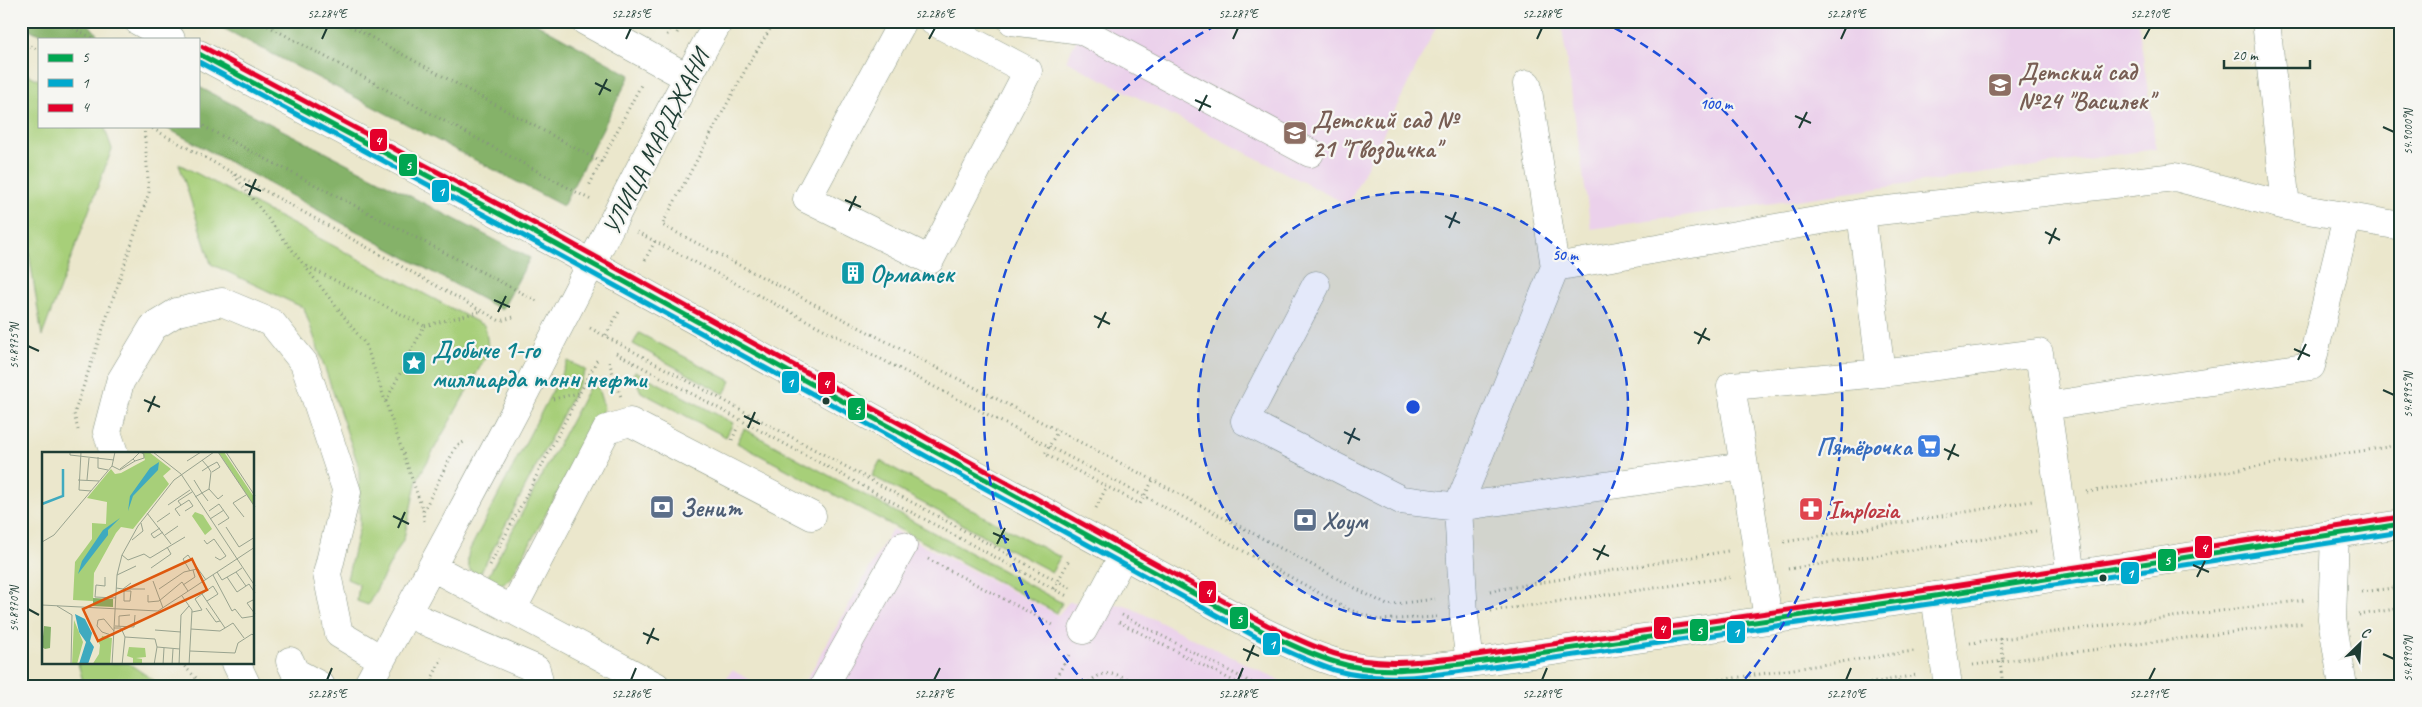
<svg xmlns="http://www.w3.org/2000/svg" width="2422" height="707" viewBox="0 0 2422 707" font-family="Caveat,sans-serif">
	<style>
		.built { fill: #ebd1eb }
		.green { fill: #a7cf79; stroke: #638656 }
		.forest { fill: #85b269; stroke: #52784e }
		.lines { fill: none; stroke-linecap: round; stroke-linejoin: round }
		.minor-casing { stroke: #859280; stroke-width: 29 }
		.major-casing { stroke: #859280; stroke-width: 29 }
		.path { stroke: #859280; stroke-width: 3; stroke-dasharray: 1 4; stroke-linecap: butt }
		.minor { stroke: #fff; stroke-width: 28 }
		.major { stroke: #fff; stroke-width: 28 }
		.bus-1-casing { stroke: #f6f6f2; stroke-width: 9 }
		.bus-2-casing { stroke: #f6f6f2; stroke-width: 9 }
		.bus-3-casing { stroke: #f6f6f2; stroke-width: 9 }
		.bus-1 { stroke: #00a651; stroke-width: 5 }
		.bus-2 { stroke: #00a9ce; stroke-width: 5 }
		.bus-3 { stroke: #e4002b; stroke-width: 5 }
		.ticks { fill: none; stroke: #1f3d34; stroke-width: 2 }
		.ring { fill: none; stroke: #1d4ed8; stroke-width: 2.5; stroke-dasharray: 9 6 }
		.bus-dot { fill: #1f3d34; stroke: #f6f6f2; stroke-width: 2 }
		.labels { text-anchor: middle; stroke-width: 4.5; stroke-linejoin: round; paint-order: stroke }
		.education-label { font-size: 25px; font-weight: bold; fill: #785e54; stroke: #f6f6f2; text-anchor: start }
		.street-label { font-size: 25px; fill: #1f3d34; stroke: #f6f6f2 }
		.culture-label { font-size: 25px; font-weight: bold; fill: #0d838f; stroke: #f6f6f2; text-anchor: start }
		.shop-label { font-size: 25px; font-weight: bold; fill: #366cbe; stroke: #f6f6f2; text-anchor: end }
		.service-label { font-size: 25px; font-weight: bold; fill: #4e5e75; stroke: #f6f6f2; text-anchor: start }
		.health-label { font-size: 25px; font-weight: bold; fill: #be3a42; stroke: #f6f6f2; text-anchor: start }
		.inset-river { fill: none; stroke: #3faabf; stroke-width: 2.5 }
		.inset-road { fill: none; stroke: #99a38f; stroke-width: 1 }
		.view { fill: #de580e; fill-opacity: 0.15; stroke: #de580e; stroke-width: 2.5 }
		.inset-edge { fill: none; stroke: #1f3d34; stroke-width: 2.5 }
		.centre { fill: #1d4ed8; stroke: #f6f6f2; stroke-width: 2.5 }
		.ring-label { font-size: 15px; text-anchor: middle; font-weight: bold; fill: #1d4ed8; stroke: #f6f6f2; stroke-width: 4.5; stroke-linejoin: round; paint-order: stroke }
		.line-badge { stroke: #f6f6f2; stroke-width: 2 }
		.badge-label { font-size: 14px; text-anchor: middle; font-weight: bold; fill: #fff }
		.neatline { fill: none; stroke: #1f3d34; stroke-width: 2 }
		.ticks-label { font-size: 12px; text-anchor: middle; fill: #1f3d34 }
	</style>
	<rect width="100%" height="100%" fill="#f6f6f2"/>
	<filter id="ink" filterUnits="userSpaceOnUse"><feTurbulence type="fractalNoise" baseFrequency=".02" numOctaves="2"/><feDisplacementMap in="SourceGraphic" scale="10" xChannelSelector="R" yChannelSelector="G"/><feConvolveMatrix kernelMatrix="1 2 1 2 8 2 1 2 1" color-interpolation-filters="sRGB"/></filter>
	<filter id="wash" filterUnits="userSpaceOnUse"><feTurbulence type="fractalNoise" baseFrequency=".0096" numOctaves="4" result="noise"/><feDisplacementMap in="SourceGraphic" scale="20" xChannelSelector="R" yChannelSelector="G"/><feGaussianBlur stdDeviation="1.12" result="paint"/><feColorMatrix in="noise" values="0 0 0 0 0 0 0 0 0 0 0 0 0 0 0 0 0 1.4 0 .05"/><feComposite in="paint" operator="in"/></filter>
	<g filter="url(#wash)">
		<rect width="100%" height="100%" fill="#ebe7cc"/>
		<path class="built" d="M1086 21H1439L1348 205 1066 61Z
			M1561 21H2138L2156 149 1591 229Z
			M892 529 1058 615 1069 602 1125 605 1291 686H803Z
			M732 670 761 686H721Z"/>
		<path class="green" d="M21 71 39 80V126H104L112 149 42 336 24 220 21 214Z
			M179 164 485 326 489 351 417 480 404 538 368 605 357 601 359 584 347 579 360 525 359 467 304 308 211 264Z
			M639 333 731 381 724 394 633 344Z
			M568 361 586 370 478 578C468 571 466 563 469 551Z
			M635 371 733 423 726 437 641 392 633 374Z
			M592 382 597 385 604 408 512 576C503 586 497 586 485 582Z
			M744 429 1062 603 1057 613 737 443Z
			M880 461 1060 557 1052 572 872 476Z
			M78 663H128L162 686H84Z"/>
		<path class="forest" d="M21 21H86L97 34 95 39H49L21 25Z
			M218 21H532L630 75 563 206 217 25Z
			M199 87 530 258 502 310 163 126H199Z"/>
	</g>
	<g filter="url(#ink)">
		<g class="lines">
			<defs>
				<path id="minor" d="M585 21 687 77
					M903 21 807 199 930 260 1028 71 933 21
					M1012 21 1081 30 1310 153
					M2266 21 2286 206
					M1861 213 1881 373
					M1555 267 1861 213 2175 177 2286 206 2401 226
					M1316 285 1245 421 1401 500 1458 507 1744 466 1731 386 1881 373 2039 353 2071 575
					M2046 406 2311 366 2347 217
					M114 453 107 432 120 382 153 327 177 312 222 302 272 323 304 363 347 492 327 574 339 634 381 659
					M1744 466 1768 619
					M2335 534 2332 619 2343 686
					M432 567 656 686
					M1935 596 1948 686
					M512 610 607 429 630 422 812 516
					M408 614 536 669 540 686
					M1083 630 1123 556
					M290 661 295 672 321 686
					M236 663 247 686
					M1470 663 1464 615 1458 507 1555 267 1527 84
					M367 686C430 570 494 454 554 336 609 231 660 124 719 21
					M824 686 903 546"/>
				<path id="major" d="M138 21 171 39
					M199 54 552 242 1264 632C1295 646 1327 664 1362 668 1398 673 1434 667 1470 663L1935 596 2401 524"/>
			</defs>
			<use href="#minor" class="minor-casing"/>
			<use href="#major" class="major-casing"/>
			<path class="path" d="M60 21 94 39
				M259 21 591 200
				M341 21 601 162 589 186
				M775 21 748 65 662 225 1153 480 1387 605 1435 599
				M677 33 683 21
				M667 35 674 21
				M21 42 39 50
				M199 124 539 302
				M148 126 500 321 514 317
				M601 162 642 83
				M234 175 366 345 423 511
				M637 232 1144 496 1350 610 1378 620 1437 617
				M645 260 655 241
				M307 266 424 326
				M590 328 1072 589
				M606 335 620 310
				M616 353 1069 597
				M609 362 621 397
				M553 399 579 393
				M386 401 424 326 482 311
				M78 430 74 414 149 192 144 126
				M1058 430 1045 454 1140 504 1153 480
				M732 440 738 426
				M2087 492 2401 445
				M1096 508 1107 486
				M424 521 423 512 456 446 466 441
				M1784 542 2032 501
				M928 559 1055 626
				M490 565 597 360
				M1788 569 2036 531
				M1054 589 1070 558
				M1490 591 1728 551
				M2362 592 2401 587
				M1491 611 1732 577
				M1122 615 1258 686
				M2359 615 2401 608
				M1119 622 1243 686
				M2000 638 2004 662
				M1970 643 2306 600
				M2000 662 2003 686
				M181 663 204 686
				M1973 665 2304 623
				M433 686V676L442 658
				M1051 686 1069 655
				M1086 686C1103 665 1122 675 1141 686
				M1680 686 1914 651
				M1855 686 1917 675
				M1896 686 1901 678"/>
			<use href="#minor" class="minor"/>
			<use href="#major" class="major"/>
			<defs>
				<path id="bus-1" d="M199 54 552 242 1264 632C1287 643 1311 655 1335 662 1379 676 1425 668 1470 663L1935 596 2401 524"/>
				<path id="bus-2" d="M199 62 548 249 1260 639C1285 650 1309 662 1334 670 1379 683 1426 676 1471 670L1936 603 2401 532"/>
				<path id="bus-3" d="M203 47 556 235 1267 625C1291 636 1314 648 1339 655 1381 668 1426 661 1469 656L1934 589 2400 517"/>
			</defs>
			<use href="#bus-1" class="bus-1-casing"/>
			<use href="#bus-2" class="bus-2-casing"/>
			<use href="#bus-3" class="bus-3-casing"/>
			<use href="#bus-1" class="bus-1"/>
			<use href="#bus-2" class="bus-2"/>
			<use href="#bus-3" class="bus-3"/>
		</g>
	</g>
	<path class="ticks" d="M322 39 327 28M626 39 631 28M929 39 935 28M1233 39 1238 28M1537 39 1542 28M1841 39 1846 28M2144 39 2150 28M595 83 611 91M599 95 607 79M1195 100 1211 107M1199 111 1207 95M1795 116 1811 123M2383 127 2394 132M1799 128 1807 112M245 184 261 191M249 195 256 179M845 200 861 207M849 211 856 196M1445 216 1460 223M1449 228 1456 212M2045 232 2060 240M2049 244 2056 228M494 300 510 307M498 312 506 296M1094 316 1110 324M1098 328 1106 312M1694 332 1710 340M1698 344 1706 328M28 346 39 351M2294 349 2310 356M2298 360 2306 344M2383 390 2394 395M144 400 160 407M148 412 155 396M744 416 760 424M748 428 755 412M1344 432 1360 440M1348 444 1355 428M1944 449 1959 456M1948 460 1955 444M393 516 409 524M398 528 405 512M993 533 1009 540M997 544 1005 528M1593 549 1609 556M1597 560 1605 545M2193 565 2209 572M2197 577 2205 561M28 609 39 615M643 633 659 640M647 644 654 628M1243 649 1259 656M2383 654 2394 659M1247 661 1254 645M327 680 332 668M631 680 636 668M934 680 940 668M1238 680 1243 668M1542 680 1547 668M1846 680 1851 668M2149 680 2155 668"/>
	<circle cx="1413" cy="407" r="215" fill="#1d4ed8" fill-opacity=".12"/>
	<g class="ring">
		<circle cx="1413" cy="407" r="215"/>
		<path d="M1087 686A429 429 0 0 1 1225 21M1601 21A429 429 0 0 1 1739 686"/>
	</g>
	<defs>
		<symbol id="school-square" viewBox="-11 -11 22 22"><rect x="-9" y="-9" width="18" height="18" rx="4" fill="#8d6e63" stroke="#f6f6f2"/><path d="M0-5L7-2L0 1L-7-2ZM-4 1L0 2.5L4 1V4Q0 6-4 4Z" fill="#fff"/></symbol>
		<symbol id="building-square" viewBox="-11 -11 22 22"><rect x="-9" y="-9" width="18" height="18" rx="4" fill="#0f9aa8" stroke="#f6f6f2"/><path d="M-4-6H4V6H1V3H-1V6H-4ZM-2.5-4.3h1.7v1.8h-1.7ZM.8-4.3h1.7v1.8H.8ZM-2.5-1h1.7V.8h-1.7ZM.8-1h1.7V.8H.8Z" fill="#fff"/></symbol>
		<symbol id="sight-square" viewBox="-11 -11 22 22"><rect x="-9" y="-9" width="18" height="18" rx="4" fill="#0f9aa8" stroke="#f6f6f2"/><path d="M0-6L1.8-2.2L6-1.7L2.9 1.2L3.7 5.4L0 3.3L-3.7 5.4L-2.9 1.2L-6-1.7L-1.8-2.2Z" fill="#fff"/></symbol>
		<symbol id="supermarket-square" viewBox="-11 -11 22 22"><rect x="-9" y="-9" width="18" height="18" rx="4" fill="#3f7fe0" stroke="#f6f6f2"/><path d="M-6-5.5h2.5l.6 2H6L4.5 2H-2.5L-4.4-4H-6ZM-1.5 3.2a1.3 1.3 0 1 0 .1 0ZM3 3.2a1.3 1.3 0 1 0 .1 0Z" fill="#fff"/></symbol>
		<symbol id="bank-square" viewBox="-11 -11 22 22"><rect x="-9" y="-9" width="18" height="18" rx="4" fill="#5c6f8a" stroke="#f6f6f2"/><path d="M-6-4H6V4H-6ZM0-2.3a2.3 2.3 0 1 0 0 4.6a2.3 2.3 0 1 0 0-4.6Z" fill="#fff"/></symbol>
		<symbol id="pharmacy-square" viewBox="-11 -11 22 22"><rect x="-9" y="-9" width="18" height="18" rx="4" fill="#e0444e" stroke="#f6f6f2"/><path d="M-2-6h4v4h4v4h-4v4h-4v-4h-4v-4h4Z" fill="#fff"/></symbol>
	</defs>
	<g fill-rule="evenodd">
		<use href="#school-square" x="1986" y="71" width="28" height="28"/>
		<use href="#school-square" x="1281" y="119" width="28" height="28"/>
		<use href="#building-square" x="839" y="259" width="28" height="28"/>
		<use href="#sight-square" x="400" y="349" width="28" height="28"/>
		<use href="#supermarket-square" x="1915" y="432" width="28" height="28"/>
		<use href="#bank-square" x="648" y="493" width="28" height="28"/>
		<use href="#pharmacy-square" x="1797" y="495" width="28" height="28"/>
		<use href="#bank-square" x="1291" y="506" width="28" height="28"/>
	</g>
	<g class="bus-dot">
		<circle cx="826" cy="401" r="4.5"/>
		<circle cx="2103" cy="578" r="4.5"/>
	</g>
	<g class="labels">
		<g class="education-label">
			<text x="2018" y="80">Детский сад<tspan x="2018" dy="29">№24 "Василек"</tspan></text>
			<text x="1312" y="128">Детский сад №<tspan x="1312" dy="29">21 "Гвоздичка"</tspan></text>
		</g>
		<g class="street-label">
			<text transform="translate(655 142) rotate(-63)" y="9">УЛИЦА МАРДЖАНИ</text>
		</g>
		<g class="culture-label">
			<text x="870" y="282">Орматек</text>
			<text x="432" y="358">Добыче 1-го<tspan x="432" dy="29">миллиарда тонн нефти</tspan></text>
		</g>
		<g class="shop-label">
			<text x="1912" y="455">Пятёрочка</text>
		</g>
		<g class="service-label">
			<text x="680" y="516">Зенит</text>
			<text x="1322" y="529">Хоум</text>
		</g>
		<g class="health-label">
			<text x="1828" y="518">Implozia</text>
		</g>
	</g>
	<g transform="translate(42 452)">
		<rect width="212" height="212" fill="#ebe7cc"/>
		<path d="M100 0H107L129 17 121 24 127 32 91 77 79 75 74 81 52 121 51 149 31 148 33 110 50 87V71L64 72 65 50 45 46 69 17 73 22 79 21 103 8ZM182 0 212 45V54L177 1ZM153 60 161 63 170 77 163 83 150 64ZM32 168 41 190 35 212 30 213ZM60 184 70 186 68 212 50 213 57 202 58 193 55 187 59 188ZM87 195 103 196 104 205 94 206 100 207V212H91V206L85 204Z" fill="#a7cf79"/>
		<path d="M51 146 71 147V155L51 154ZM2 174 9 175 8 196 3 197 0 195Z" fill="#85b269"/>
		<path d="M117 10 116 18 91 44 86 59 88 44 108 16ZM78 66 66 78V83L36 122 40 109 61 78ZM33 162 43 167 50 181 48 189 52 195 46 212H37L44 190 37 180Z" fill="#3faabf"/>
		<path class="inset-river" d="M0 52 21 44V17"/>
		<path class="inset-road" d="M28 0V3L72 8M39 0 37 38 49 39M111 0 139 22 213 134M176 0 213 55M184 0 213 44M56 5V16L66 18M91 7 98 0 102 2V6L93 9M160 8 166 15 175 10 178 15 170 20M145 9 159 0M70 14 78 18 93 9 91 7 78 17M160 19 166 15 169 20 167 37 160 41 166 49M36 28 57 29M45 28 47 6M152 28 160 41 153 45M167 37 176 47 181 43M126 53 148 38M139 53 136 49 150 40M167 59 177 52 187 66 176 73M105 61 129 92M138 64 133 57 147 48 151 54 143 59M202 65 191 51 204 43M168 67 182 58M115 70 128 61M184 75 197 95 213 85M118 76 109 82 112 86 121 80M123 83 136 74M90 88 101 79 99 71M162 88 165 92 172 87 184 104 178 108 173 105M0 90 12 83 70 14 73 0M80 103 86 108 102 102 108 106 143 85M109 116 129 102 125 95M200 116 194 120 204 134M148 119 141 107 146 103 164 128M175 120 180 128 194 120M75 123 94 114M171 123 190 159 193 157 200 166 213 164M63 125V134L54 133 53 145 74 146M185 125 195 140 207 132 213 141M111 129 121 156M141 133 153 125 151 118M74 136 81 137 89 131M81 137H103M117 137 142 120 155 117M82 139H89L88 149H82ZM160 142 183 176 191 171 202 186M106 143V150L117 149 140 130 146 139M140 144 150 158 147 213M213 147 205 151 213 162M0 153 116 159 213 95M15 154 30 163 29 213M164 156 174 170 178 169M150 160 160 158 153 147 171 134 176 142 165 149M73 174 92 175 93 163M77 174V164L88 163M72 176H79L83 185 113 187 115 195 138 197M149 177 178 179 183 176M113 178 139 180M72 184 60 180 55 174 56 168 62 167 72 179M148 199 193 201 196 191 210 182 213 185M70 213 75 123 80 103 96 74 132 28 172 0M80 213 83 185M112 213 115 195M121 213 122 196M130 213 131 197M137 213 139 163 147 154"/>
		<path class="view" d="M150 107 165 138 56 189 41 157Z"/>
		<rect width="212" height="212" class="inset-edge"/>
	</g>
	<circle cx="1413" cy="407" r="8" class="centre"/>
	<g class="ring-label">
		<text x="1716" y="109">100 m</text>
		<text x="1565" y="260">50 m</text>
	</g>
	<g class="line-badge">
		<rect x="369" y="128" width="19" height="24" rx="5" fill="#e4002b"/>
		<rect x="398" y="153" width="20" height="24" rx="5" fill="#00a651"/>
		<rect x="431" y="179" width="19" height="24" rx="5" fill="#00a9ce"/>
		<rect x="781" y="370" width="19" height="24" rx="5" fill="#00a9ce"/>
		<rect x="817" y="371" width="19" height="24" rx="5" fill="#e4002b"/>
		<rect x="847" y="397" width="19" height="24" rx="5" fill="#00a651"/>
		<rect x="2194" y="535" width="19" height="24" rx="5" fill="#e4002b"/>
		<rect x="2157" y="548" width="20" height="24" rx="5" fill="#00a651"/>
		<rect x="2120" y="561" width="20" height="24" rx="5" fill="#00a9ce"/>
		<rect x="1198" y="580" width="19" height="24" rx="5" fill="#e4002b"/>
		<rect x="1229" y="606" width="20" height="24" rx="5" fill="#00a651"/>
		<rect x="1653" y="616" width="19" height="24" rx="5" fill="#e4002b"/>
		<rect x="1689" y="618" width="20" height="24" rx="5" fill="#00a651"/>
		<rect x="1726" y="620" width="20" height="24" rx="5" fill="#00a9ce"/>
		<rect x="1262" y="632" width="19" height="24" rx="5" fill="#00a9ce"/>
	</g>
	<g class="badge-label">
		<text x="378" y="145">4</text>
		<text x="408" y="170">5</text>
		<text x="441" y="196">1</text>
		<text x="790" y="387">1</text>
		<text x="826" y="388">4</text>
		<text x="857" y="414">5</text>
		<text x="2204" y="552">4</text>
		<text x="2167" y="565">5</text>
		<text x="2130" y="578">1</text>
		<text x="1208" y="597">4</text>
		<text x="1239" y="623">5</text>
		<text x="1662" y="633">4</text>
		<text x="1699" y="635">5</text>
		<text x="1736" y="637">1</text>
		<text x="1272" y="649">1</text>
	</g>
	<rect width="2422" height="707" fill="none" stroke="#f6f6f2" stroke-width="55"/>
	<rect x="38" y="38" width="162" height="90" fill="#f6f6f2" stroke="#a0aca6"/>
	<rect x="48" y="54" width="25" height="8" fill="#00a651" stroke="#a0aca6"/>
	<text x="82" y="62" font-size="15" fill="#1f3d34">5</text>
	<rect x="48" y="79" width="25" height="8" fill="#00a9ce" stroke="#a0aca6"/>
	<text x="82" y="88" font-size="15" fill="#1f3d34">1</text>
	<rect x="48" y="104" width="25" height="8" fill="#e4002b" stroke="#a0aca6"/>
	<text x="82" y="112" font-size="15" fill="#1f3d34">4</text>
	<g transform="translate(2360 644) rotate(25)" stroke="#f6f6f2" stroke-width="4" paint-order="stroke">
	<path d="M0-4L9 19L0 12L-9 19Z" fill="#1f3d34"/>
	<text y="-8" font-size="14" font-weight="bold" text-anchor="middle" fill="#1f3d34">С</text>
	</g>
	<path d="M2224 60v8h86v-8" fill="none" stroke="#1f3d34" stroke-width="2.5"/>
	<text x="2232" y="60" font-size="15" fill="#1f3d34" stroke="#f6f6f2" stroke-width="4" paint-order="stroke">20 m</text>
	<rect x="28" y="28" width="2366" height="652" class="neatline"/>
	<g class="ticks-label">
		<text x="327" y="18">52.284°E</text>
		<text x="631" y="18">52.285°E</text>
		<text x="935" y="18">52.286°E</text>
		<text x="1238" y="18">52.287°E</text>
		<text x="1542" y="18">52.288°E</text>
		<text x="1846" y="18">52.289°E</text>
		<text x="2150" y="18">52.290°E</text>
		<text transform="translate(2408 132) rotate(-90)" y="4">54.9000°N</text>
		<text transform="translate(14 346) rotate(-90)" y="4">54.8975°N</text>
		<text transform="translate(2408 395) rotate(-90)" y="4">54.8995°N</text>
		<text transform="translate(14 609) rotate(-90)" y="4">54.8970°N</text>
		<text transform="translate(2408 659) rotate(-90)" y="4">54.8990°N</text>
		<text x="327" y="698">52.285°E</text>
		<text x="631" y="698">52.286°E</text>
		<text x="934" y="698">52.287°E</text>
		<text x="1238" y="698">52.288°E</text>
		<text x="1542" y="698">52.289°E</text>
		<text x="1846" y="698">52.290°E</text>
		<text x="2149" y="698">52.291°E</text>
	</g>
</svg>
